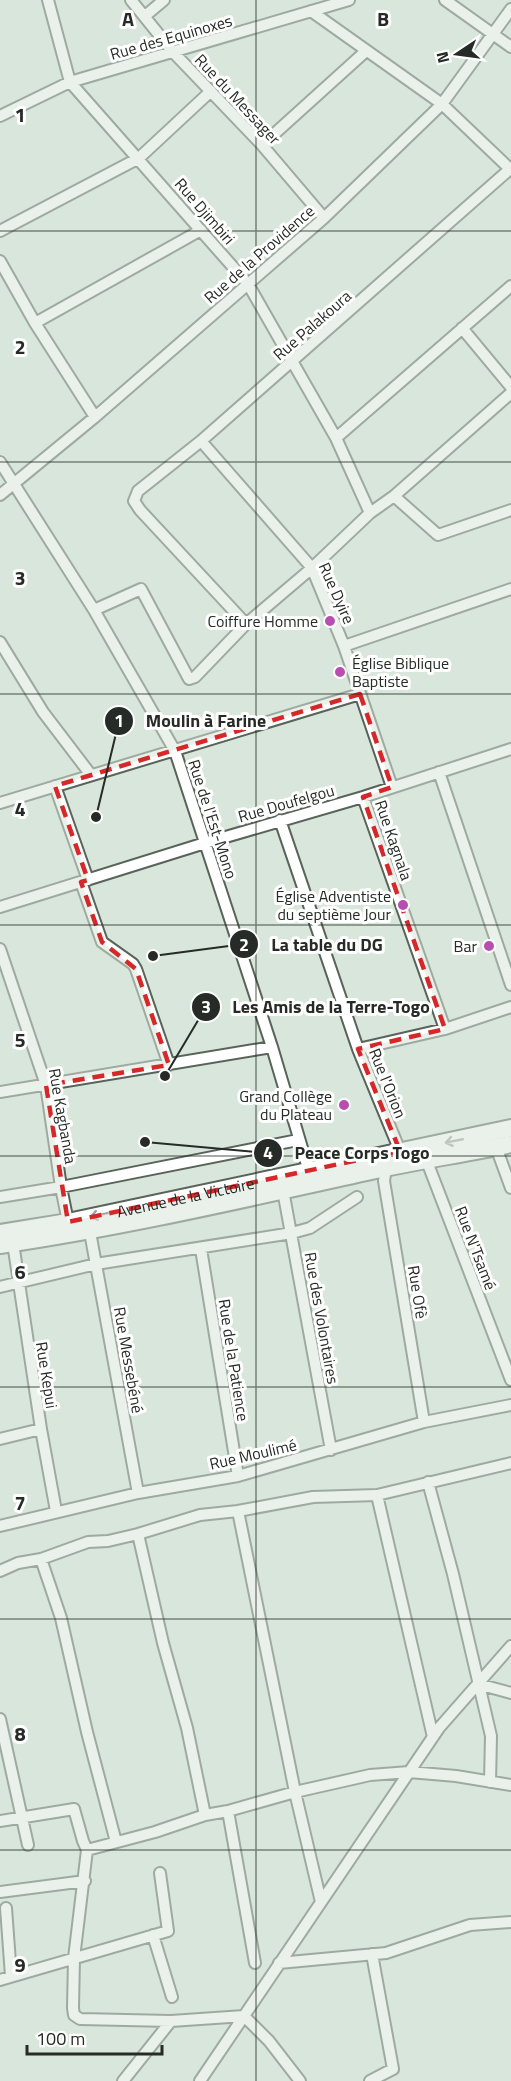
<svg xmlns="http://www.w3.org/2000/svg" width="511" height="2081" viewBox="0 0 511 2081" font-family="'Titillium Web',sans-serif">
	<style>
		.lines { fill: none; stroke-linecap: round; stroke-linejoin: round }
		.minor-casing { stroke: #58635a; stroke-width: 14 }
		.highway-casing { stroke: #58635a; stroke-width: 20 }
		.minor { stroke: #fff; stroke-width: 10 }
		.highway { stroke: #fff; stroke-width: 16 }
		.oneway { stroke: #9da09e }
		.marked { fill: none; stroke: #d62828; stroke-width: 4.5; stroke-dasharray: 12 8; stroke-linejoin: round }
		.grid { fill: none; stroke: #262b27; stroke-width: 1.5; stroke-opacity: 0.55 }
		.poi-dot { fill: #b84eb0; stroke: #fff; stroke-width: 2 }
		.labels { text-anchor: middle; stroke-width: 6; stroke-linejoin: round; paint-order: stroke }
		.street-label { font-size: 16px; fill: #262b27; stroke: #fff }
		.poi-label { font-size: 16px; fill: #262b27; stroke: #fff; text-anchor: end }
		.grid-label { font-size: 20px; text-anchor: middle; font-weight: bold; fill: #262b27; stroke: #fff; stroke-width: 6; stroke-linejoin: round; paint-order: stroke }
		.leader { fill: none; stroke: #262b27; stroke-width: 2 }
		.callout-dot { fill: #262b27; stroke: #fff; stroke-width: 2 }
		.mark-label { font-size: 18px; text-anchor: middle; font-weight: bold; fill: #fff }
		.callout-label { font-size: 18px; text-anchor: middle; font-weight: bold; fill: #262b27; stroke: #fff; stroke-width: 6; stroke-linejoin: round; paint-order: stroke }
	</style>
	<rect width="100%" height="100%" fill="#d9e6db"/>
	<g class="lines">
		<defs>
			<path id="minor" d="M48 0 70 82 248 284 336 438 370 513
				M131 0 173 52 262 145 324 218
				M445 0 511 47
				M311 11 442 104 511 170
				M145 16 164 0
				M0 116 70 82 349 0
				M262 145 366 51
				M0 231 139 158 211 91
				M0 261 35 323 95 417
				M35 323 201 230
				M462 328 511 387
				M336 438 511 286
				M201 441 312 568 344 646 392 787
				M0 462 94 610 175 751 272 1047 310 1175
				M0 495 95 417 324 218 442 104 511 9
				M394 496 438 535 511 510
				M94 610 141 589 189 679 195 677 246 624 312 568 370 513 394 496 511 393
				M246 624 140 510 134 501 138 491 201 441 510 169
				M0 642 43 712 91 775
				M344 646 511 589
				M439 772 511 985
				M55 786 88 880
				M363 797 445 1029
				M0 803 360 694
				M280 820 358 1049 400 1151
				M81 882 102 942 133 964 136 969 169 1065
				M0 907 205 843 363 797 511 749
				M0 949 46 1085 61 1187 68 1222
				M358 1049 445 1029 511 1007
				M0 1092 272 1047
				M496 1147 511 1188
				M426 1159 511 1380
				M386 1168 384 1181 424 1422
				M282 1185 331 1450
				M0 1197 61 1187 298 1140
				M90 1232 138 1493
				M13 1243 41 1429 56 1511
				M201 1249 238 1476
				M0 1287 96 1264 292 1233 310 1228 357 1197
				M0 1439 41 1429
				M428 1482 453 1574 491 1736 490 1782
				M377 1495 433 1737
				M238 1511 295 1792 321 1902
				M0 1526 138 1493 238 1476 424 1422 511 1405
				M138 1534 163 1643 187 1728 205 1815
				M41 1559 61 1618 87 1732 116 1842
				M0 1571 18 1563 41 1559 88 1542 108 1541 138 1534 200 1515 238 1511 313 1497 377 1495 511 1463
				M478 1684 511 1693
				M0 1719 28 1845
				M228 1811 255 1963
				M0 1821 74 1809 83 1841 87 1850
				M0 1892 85 1881
				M6 1908 11 1976
				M153 1935 172 1997
				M279 1963 386 1953 470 1925 511 1922
				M0 1980 168 1931 160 1873
				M123 2081 171 2021
				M200 2081 439 1728 511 1646
				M300 2081 269 2041 244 2016 171 2021 80 2019 74 2015 73 2008 74 1958 87 1850 155 1832 205 1815 228 1811 295 1792 370 1775 409 1772 456 1776 511 1785
				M370 2081 393 2069 372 1954"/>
			<g id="highway">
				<path id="s1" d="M0 1233 68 1222 511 1128"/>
				<path d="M0 1245C130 1226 257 1196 385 1168 427 1159 469 1153 511 1144"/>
			</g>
		</defs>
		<use href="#minor" class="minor-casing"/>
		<use href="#highway" class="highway-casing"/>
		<use href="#minor" class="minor"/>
		<use href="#highway" class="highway"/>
	</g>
	<defs><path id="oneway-shaft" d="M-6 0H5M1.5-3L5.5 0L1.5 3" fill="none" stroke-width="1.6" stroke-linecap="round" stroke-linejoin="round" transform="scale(1.5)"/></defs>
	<g class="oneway">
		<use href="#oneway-shaft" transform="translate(454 1141) rotate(169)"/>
		<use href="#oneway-shaft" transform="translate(99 1215) rotate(168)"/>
	</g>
	<path d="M0 0H511V2081H0ZM360 694 392 787 363 797 445 1029 358 1049 400 1151 68 1222 46 1085 169 1065 136 969 102 942 81 882 88 880 55 786Z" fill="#d9e6db" fill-opacity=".55" fill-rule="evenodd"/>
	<path class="marked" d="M360 694 392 787 363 797 445 1029 358 1049 400 1151 68 1222 46 1085 169 1065 136 969 102 942 81 882 88 880 55 786Z"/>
	<path class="grid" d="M256 0V2081M0 231H511M0 462H511M0 694H511M0 925H511M0 1156H511M0 1387H511M0 1619H511M0 1850H511"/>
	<g class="poi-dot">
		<circle cx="330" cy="621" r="6"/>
		<circle cx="340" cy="672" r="6"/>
		<circle cx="403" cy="905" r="6"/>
		<circle cx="489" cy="946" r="6"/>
		<circle cx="344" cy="1105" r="6"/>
	</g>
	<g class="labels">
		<g class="street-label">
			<text transform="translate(171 37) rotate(-16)" y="6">Rue des Equinoxes</text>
			<text transform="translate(238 99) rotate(47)" y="6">Rue du Messager</text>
			<text transform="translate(205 211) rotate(49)" y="6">Rue Djimbiri</text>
			<text transform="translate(259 254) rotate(-41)" y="6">Rue de la Providence</text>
			<text transform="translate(312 325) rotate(-41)" y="6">Rue Palakoura</text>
			<text transform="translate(337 593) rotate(66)" y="6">Rue Dyire</text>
			<text transform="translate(286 803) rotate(-16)" y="6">Rue Doufelgou</text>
			<text transform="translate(213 819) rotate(72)" y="6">Rue de l'Est-Mono</text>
			<text transform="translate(394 840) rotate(71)" y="6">Rue Kagnala</text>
			<text transform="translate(388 1083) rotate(68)" y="6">Rue l'Orion</text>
			<text transform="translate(63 1116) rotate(80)" y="6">Rue Kagbanda</text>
			<text dy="6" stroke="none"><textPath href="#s1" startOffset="189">Avenue de la Victoire</textPath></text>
			<text transform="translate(476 1248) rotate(69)" y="6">Rue N'Tsamé</text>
			<text transform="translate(418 1292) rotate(81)" y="6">Rue Ofè</text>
			<text transform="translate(322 1318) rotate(80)" y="6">Rue des Volontaires</text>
			<text transform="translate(129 1360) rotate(80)" y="6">Rue Messebéné</text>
			<text transform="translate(234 1360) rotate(81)" y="6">Rue de la Patience</text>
			<text transform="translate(47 1375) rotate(81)" y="6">Rue Kepui</text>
			<text transform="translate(253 1454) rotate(-13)" y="6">Rue Moulimé</text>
		</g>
		<g class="poi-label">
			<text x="318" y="627">Coiffure Homme</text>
			<text x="352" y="669" text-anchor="start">Église Biblique<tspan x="352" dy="18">Baptiste</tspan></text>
			<text x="391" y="902">Église Adventiste<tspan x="391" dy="18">du septième Jour</tspan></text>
			<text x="477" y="952">Bar</text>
			<text x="332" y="1102">Grand Collège<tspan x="332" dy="18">du Plateau</tspan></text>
		</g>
	</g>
	<g class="grid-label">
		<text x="128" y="26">A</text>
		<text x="383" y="26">B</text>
		<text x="20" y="122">1</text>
		<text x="20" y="354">2</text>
		<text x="20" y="585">3</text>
		<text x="20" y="816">4</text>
		<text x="20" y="1047">5</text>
		<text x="20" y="1279">6</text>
		<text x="20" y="1510">7</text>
		<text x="20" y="1741">8</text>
		<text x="20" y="1972">9</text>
	</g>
	<path class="leader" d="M96 817L119 721M153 956L244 944M165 1076L206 1007M145 1142L268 1153"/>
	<g class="callout-dot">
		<circle cx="96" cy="817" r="6"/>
		<circle cx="153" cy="956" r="6"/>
		<circle cx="165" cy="1076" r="6"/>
		<circle cx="145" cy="1142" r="6"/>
		<circle cx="119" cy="721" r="15"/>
		<circle cx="244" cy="944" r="15"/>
		<circle cx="206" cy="1007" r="15"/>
		<circle cx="268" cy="1153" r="15"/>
	</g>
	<g class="mark-label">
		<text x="119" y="727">1</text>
		<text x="244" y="951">2</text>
		<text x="206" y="1013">3</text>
		<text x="268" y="1159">4</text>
	</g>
	<g class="callout-label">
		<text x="206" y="727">Moulin à Farine</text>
		<text x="327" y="951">La table du DG</text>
		<text x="331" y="1013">Les Amis de la Terre-Togo</text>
		<text x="362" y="1159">Peace Corps Togo</text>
	</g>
	<g transform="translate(457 54) rotate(257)" stroke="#ffffff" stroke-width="4.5" paint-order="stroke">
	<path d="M0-4.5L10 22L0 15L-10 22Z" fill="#262b27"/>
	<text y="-9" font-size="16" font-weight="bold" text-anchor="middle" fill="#262b27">N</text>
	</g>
	<path d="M27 2045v9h135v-9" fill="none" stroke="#262b27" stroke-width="3"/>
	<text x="36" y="2045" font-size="18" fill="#262b27" stroke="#ffffff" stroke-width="4.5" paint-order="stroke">100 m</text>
</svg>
